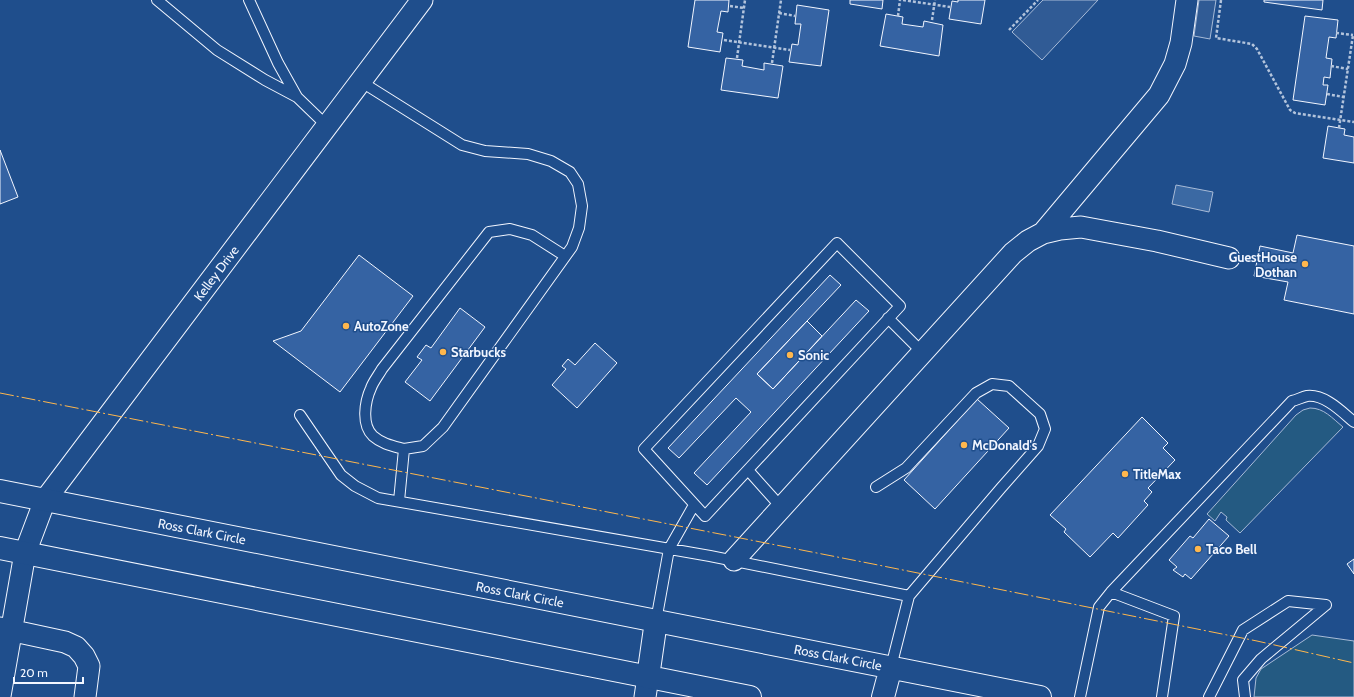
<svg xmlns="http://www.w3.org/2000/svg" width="1354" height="697" viewBox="0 0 1354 697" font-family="Cabin,sans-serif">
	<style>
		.green { fill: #245a82; stroke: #a8bbd7 }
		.parking { fill: #305b95; stroke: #a8bbd7 }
		.water { fill: #3b69a3; stroke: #a8bbd7 }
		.building { fill: #3563a3; stroke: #f2f6ff }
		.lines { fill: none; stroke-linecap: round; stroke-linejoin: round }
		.lane-casing { stroke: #f2f6ff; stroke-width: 12 }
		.street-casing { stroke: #f2f6ff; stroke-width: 23 }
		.highway-casing { stroke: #f2f6ff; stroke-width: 24 }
		.path { stroke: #b3c4dc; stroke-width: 2.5; stroke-dasharray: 3 2; stroke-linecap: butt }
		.lane { stroke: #1f4e8c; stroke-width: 10 }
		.street { stroke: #1f4e8c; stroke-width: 21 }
		.highway { stroke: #1f4e8c; stroke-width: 22 }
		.power { stroke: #ffb74d; stroke-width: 1; stroke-dasharray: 14 3 2 3; stroke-linecap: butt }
		.poi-dot { fill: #ffb74d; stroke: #1f4e8c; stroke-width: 1.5 }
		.labels { text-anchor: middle; stroke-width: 3; stroke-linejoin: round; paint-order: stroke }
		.poi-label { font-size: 13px; font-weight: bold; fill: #f2f6ff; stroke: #1f4e8c; text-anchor: start }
		.street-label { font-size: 13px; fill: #f2f6ff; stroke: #1f4e8c }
	</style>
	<rect width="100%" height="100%" fill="#1f4e8c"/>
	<path class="green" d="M1310 408C1324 408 1332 418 1343 427L1240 533 1226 520 1227 517 1221 512 1215 521 1207 514 1296 415 1303 410Z
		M1312 635 1354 641V697H1254L1256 678 1261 669Z"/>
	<path class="parking" d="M1043 0H1098L1042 60 1012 32Z
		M1199 0H1216L1210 39 1194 36Z"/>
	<path class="water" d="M1176 185 1213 192 1209 212 1172 204Z"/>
	<path class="building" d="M695 0H729L728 12 721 11 717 32 723 33 720 52 688 47Z
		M850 0H883L882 9 850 4Z
		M958 0H985L981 24 949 19 952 1 958 2Z
		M1264 0H1323L1322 10 1264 2Z
		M797 5 829 10 821 66 789 62 792 44 798 45 801 24H795Z
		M886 14 903 17 902 24 923 27 924 21 943 25 939 56 880 46Z
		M1305 16 1338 20 1336 38 1329 37 1326 58 1332 59 1330 78 1324 77 1323 85H1328L1325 105 1293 100Z
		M726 58 743 60 742 66 764 70V63L783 66 778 98 721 90Z
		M1328 126 1345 129 1344 135 1354 137V163L1323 158Z
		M0 150 18 197 0 204Z
		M1297 235 1354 246V314L1284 300 1288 282 1254 276 1260 246 1293 253Z
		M359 255 413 296 340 392 273 341 301 331Z
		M830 275 841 285 757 374 773 389 856 300 869 311 707 485 694 473 751 412 736 398 679 458 668 448Z
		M460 308 485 327 430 401 405 382 422 360 417 357 426 345 431 348Z
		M807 321 822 336 773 389 757 374Z
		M595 343 617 363 577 408 552 385 566 369 562 366 568 359 575 365Z
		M977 399 1009 428 935 509 904 480Z
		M1142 417 1168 443 1163 448 1175 460 1148 488 1152 492 1144 501 1148 505 1118 538 1113 533 1090 557 1064 532 1066 529 1050 515Z
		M1209 519 1229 536 1191 579 1185 574 1183 577 1173 570 1177 567 1169 560 1190 536 1193 538Z
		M1354 559V574L1347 564Z"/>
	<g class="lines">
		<defs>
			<path id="lane" d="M157 0 217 50 265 80 297 97
				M249 0 278 63 297 97 327 126
				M360 81 462 145 485 151 528 154 551 161 570 172 578 184 582 206 579 228 572 247 443 427 423 446 404 449 399 501
				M837 243 900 306 705 516 644 449Z
				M888 318 922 352
				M300 415 341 475 355 486 378 498 710 556 909 596 891 667
				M404 449C393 446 382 444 373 436 361 425 365 401 371 388 373 382 378 376 382 369L489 232 510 229 532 235 565 256
				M748 470 782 508
				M876 487 906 468 976 393 992 384 1009 386 1040 414 1045 429 1038 446 1001 488 909 596
				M1111 592 1292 401C1297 400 1302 397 1307 396 1325 394 1342 412 1354 422
				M656 621 669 549 694 505
				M1080 697 1099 607 1111 592 1174 616 1162 697
				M1209 697 1243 630 1288 601 1326 605
				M1245 697 1243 680 1261 659 1326 605"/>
			<path id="street" d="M1043 233 1159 95 1175 64 1181 43 1187 0
				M734 560 1013 253 1028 241 1043 233 1060 229 1081 227 1157 241 1229 258
				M0 628 65 642 76 647 84 656 89 666 85 697
				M0 696 25 553 45 500 422 0
				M645 697 648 677"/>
			<path id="highway" d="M0 491 1040 697
				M0 548 750 697
				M648 677 656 621
				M883 697 891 667"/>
		</defs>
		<use href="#lane" class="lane-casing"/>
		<use href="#street" class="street-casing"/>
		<use href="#highway" class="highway-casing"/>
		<path class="path" d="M903 0 950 7
			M1221 0 1216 38 1252 44 1257 49 1290 110 1295 113 1354 122
			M730 6 744 8
			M779 13 795 16
			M898 16 900 0
			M932 20 935 0
			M1009 30 1038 0
			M1336 33 1353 35
			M724 40 790 50
			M737 58 745 0
			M772 63 781 0
			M1331 66 1348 69
			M1327 94 1343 97
			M1339 128 1353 35"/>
		<use href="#lane" class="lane"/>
		<use href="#street" class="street"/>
		<use href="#highway" class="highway"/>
		<path class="power" d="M0 393 873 564 1257 641 1354 663"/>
	</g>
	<g class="poi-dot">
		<circle cx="1305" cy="264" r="4"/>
		<circle cx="346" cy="326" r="4"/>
		<circle cx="443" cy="352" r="4"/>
		<circle cx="790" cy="355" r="4"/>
		<circle cx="964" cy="445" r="4"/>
		<circle cx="1125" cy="474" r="4"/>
		<circle cx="1198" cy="549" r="4"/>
	</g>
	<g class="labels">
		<g class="poi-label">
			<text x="1297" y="262" text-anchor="end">GuestHouse<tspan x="1297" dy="15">Dothan</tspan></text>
			<text x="354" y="331">AutoZone</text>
			<text x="451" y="357">Starbucks</text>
			<text x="798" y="360">Sonic</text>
			<text x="972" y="450">McDonald's</text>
			<text x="1133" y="479">TitleMax</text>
			<text x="1206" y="554">Taco Bell</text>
		</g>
		<g class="street-label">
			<text transform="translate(216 273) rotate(-53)" y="5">Kelley Drive</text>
			<text transform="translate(202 531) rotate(11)" y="5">Ross Clark Circle</text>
			<text transform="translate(520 594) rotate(11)" y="5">Ross Clark Circle</text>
			<text transform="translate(838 657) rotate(11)" y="5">Ross Clark Circle</text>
		</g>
	</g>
	<path d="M14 677v6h69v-6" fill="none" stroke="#f2f6ff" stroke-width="2"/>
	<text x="20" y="677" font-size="12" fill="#f2f6ff" stroke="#1f4e8c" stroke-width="3" paint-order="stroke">20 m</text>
</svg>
